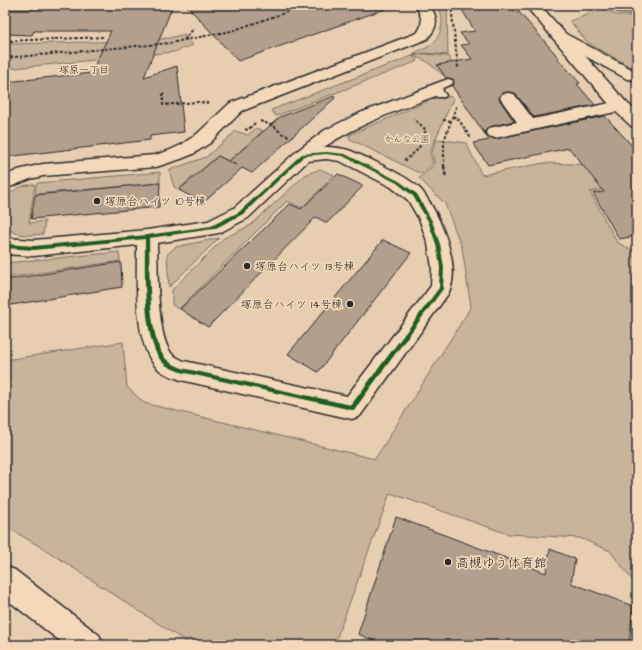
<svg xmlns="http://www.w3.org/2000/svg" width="642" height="650" viewBox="0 0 642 650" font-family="'Architects Daughter','Klee One',sans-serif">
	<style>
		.green { fill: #c8b39b; stroke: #7a6f63 }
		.water { fill: #9c8d7c; stroke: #6f665c }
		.building { fill: #b2a08c; stroke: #2b2b2b }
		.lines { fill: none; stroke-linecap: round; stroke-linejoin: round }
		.service-casing { stroke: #2b2b2b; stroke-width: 3 }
		.minor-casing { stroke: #2b2b2b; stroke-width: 3 }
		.tertiary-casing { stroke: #2b2b2b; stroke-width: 3 }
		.path-far1 { stroke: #2b2b2b; stroke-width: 2; stroke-dasharray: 3 2; stroke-linecap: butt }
		.path { stroke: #2b2b2b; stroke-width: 2.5; stroke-dasharray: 3.5 3; stroke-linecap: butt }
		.service { fill: #f3d9ba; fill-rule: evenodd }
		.minor { fill: #f3d9ba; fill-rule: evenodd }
		.tertiary { fill: #f3d9ba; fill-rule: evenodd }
		.cycleway-casing { stroke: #f3d9ba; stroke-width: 3 }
		.cycleway { fill: #1b5e20; fill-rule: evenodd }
		.poi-dot { fill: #2b2b2b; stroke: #f3d9ba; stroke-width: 1.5 }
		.labels { text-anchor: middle; stroke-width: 3.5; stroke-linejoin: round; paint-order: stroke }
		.far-park-label { font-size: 9px; fill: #4a4641; stroke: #f3d9ba }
		.far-neighbourhood-label { font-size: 10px; fill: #2b2b2b; stroke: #f3d9ba }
		.poi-label { font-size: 11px; fill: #2b2b2b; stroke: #f3d9ba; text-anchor: start }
		.near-poi-label { font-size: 13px; fill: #2b2b2b; stroke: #f3d9ba; text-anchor: start }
	</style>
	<rect width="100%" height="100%" fill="#e7ceb1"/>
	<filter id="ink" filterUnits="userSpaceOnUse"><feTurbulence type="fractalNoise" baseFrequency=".025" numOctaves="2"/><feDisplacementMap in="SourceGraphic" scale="8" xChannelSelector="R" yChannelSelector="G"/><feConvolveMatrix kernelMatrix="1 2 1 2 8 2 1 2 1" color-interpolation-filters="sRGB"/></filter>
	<g filter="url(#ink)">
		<path class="green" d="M438 5H447L448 55 424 53 412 55C415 51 423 50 428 47 443 37 445 20 438 5Z
			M596 5 616 15 637 17V69H634L588 43 570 21 587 15Z
			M184 34 193 45 174 52 5 69 6 44 134 41 170 38Z
			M424 54 449 56 456 80 453 83 426 61 413 56Z
			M412 56 418 61 276 116 271 110Z
			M450 96 453 99 430 152 433 164 421 174 350 139 349 135 438 97 442 99Z
			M256 128 263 131 229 161 218 156 178 190 174 187 169 170 206 157 236 131 248 135Z
			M437 139 466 143 482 175 544 163 598 165 614 188 590 192 617 242 637 253V586L610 551 580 538 508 534 390 493 334 645H191L46 550 5 526V360L123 342 127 387 144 403 375 459 471 307 462 248 445 204 419 178 435 165 432 152Z
			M320 169 334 175 302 208 287 201 179 309 172 305V290L224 238 251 225 305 175Z
			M160 172V183L35 194 37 183Z
			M35 184 29 223 45 221 43 234C29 236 16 236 5 227V199C13 189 22 185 35 184Z
			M219 238 169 287 167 255 175 247Z
			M119 252 120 261 5 278V263Z"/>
		<path class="water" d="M598 5H637V16L618 13Z"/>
		<path class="building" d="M33 5H173L144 77 177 66 184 132 150 136V140L5 157V82L91 73 111 31H34L32 35 5 34V9H33Z
			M186 5H387L388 8 238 61Z
			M459 5H509L516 13 519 12 559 58H557L580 83 577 84 595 105 534 117 515 93 508 92 502 93 499 99 514 121 489 127 484 132 488 137 495 139 605 116 637 151V236L619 239 593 193 604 192 569 148 488 165 473 143 489 140 452 86 454 83 453 79 446 78 437 65 472 59 461 45 469 44 460 33 475 31Z
			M334 96 335 98 252 173 242 168 203 203 179 190 218 156 236 165 229 161 280 117Z
			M338 174 363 186 327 223 316 217 208 327 180 309 290 204 301 209Z
			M160 183 159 207 31 219 35 195Z
			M383 240 411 253 318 372 288 354Z
			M121 262 122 287 5 306V280Z
			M396 517 546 573 550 549 575 559 571 583 633 606 629 645H384L358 634Z"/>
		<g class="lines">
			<defs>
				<path id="service" d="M448 79 452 80 453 82 452 84 440 89 446 95 445 97H437L428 88 429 86Z"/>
				<path id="minor" d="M415 5H429C439 18 438 27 427 39L242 111 210 143 193 154 181 159 156 167 43 176 30 179 5 189V176L18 170 43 164 155 155 168 151 181 145 197 134 230 103 417 33C425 23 421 15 415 5Z
					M559 31 564 33 635 71 637 70V80L627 79 554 39 551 36 554 33Z
					M435 85 441 86 443 90 441 94C401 109 360 123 324 147 332 147 343 148 351 151 368 158 412 178 422 191 439 213 463 267 448 294L360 416 352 419 181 380C173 377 163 374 157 368 133 344 137 277 137 245L34 256 5 254V238L34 240 147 230 208 221 234 208 297 151 325 130 360 113ZM326 159 340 161 391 187 408 200 420 221 428 244 432 267 431 286 347 396 184 361C180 359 175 357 171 353 156 333 158 268 157 243L219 233 248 218 308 161Z
					M508 93 514 94 533 119 620 101 626 102 628 106 626 110 620 111 495 138 489 136 486 132 489 128 517 122 500 98 502 94Z"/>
				<path id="tertiary" d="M525 5H540L626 102 637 112V128L631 126 614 110Z
					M5 566 15 570 99 635 104 645H65L5 598Z"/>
			</defs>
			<use href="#service" class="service-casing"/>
			<use href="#minor" class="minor-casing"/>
			<use href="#tertiary" class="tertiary-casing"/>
			<path class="path-far1" d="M451 5 458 68
				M184 40 231 31 308 5
				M5 41 105 37
				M5 58 171 43 184 40 194 28
				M163 93V105L198 102 208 103
				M453 116 459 120 470 137 472 136
				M443 120 452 121
				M260 121 274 126 281 133 290 137
				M245 129 248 130 255 123
				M404 159 406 160 419 148 426 130 414 119
				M444 167V141L457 104"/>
			<path class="path" d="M444 166 446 179"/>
			<use href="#service" class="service"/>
			<use href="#minor" class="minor"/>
			<use href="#tertiary" class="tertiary"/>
			<defs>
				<path id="cycleway" d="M326 152 345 154 399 181 417 194 432 221 440 244 444 267 443 289 354 410H352L181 372C175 370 167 367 162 362 142 340 145 269 145 239L34 250 5 248V244L34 246 147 235 211 226 239 212 302 154ZM326 154 343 156 397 183 413 196 428 221 436 244 440 267 439 288 351 405 182 368C176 365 170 363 166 359 147 339 150 266 149 238L214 229 243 214 304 156Z"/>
			</defs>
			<use href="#cycleway" class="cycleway-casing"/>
			<use href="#cycleway" class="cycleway"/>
		</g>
	</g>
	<g class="poi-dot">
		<circle cx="97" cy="201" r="4"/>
		<circle cx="247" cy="266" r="4"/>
		<circle cx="350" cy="304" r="4"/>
		<circle cx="448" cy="562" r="4"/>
	</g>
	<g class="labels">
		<g class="far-park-label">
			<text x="407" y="142">かんな公園</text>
		</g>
		<g class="far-neighbourhood-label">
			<text x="84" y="73">塚原一丁目</text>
		</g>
		<g class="poi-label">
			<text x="105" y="205">塚原台ハイツ 10号棟</text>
			<text x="255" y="270">塚原台ハイツ 13号棟</text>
			<text x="342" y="308" text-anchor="end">塚原台ハイツ 14号棟</text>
		</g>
		<g class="near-poi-label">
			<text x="456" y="567">高槻ゆう体育館</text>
		</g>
	</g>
	<rect width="642" height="650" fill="none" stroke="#f3d9ba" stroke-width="20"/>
	<rect x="10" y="10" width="622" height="630" fill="none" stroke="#2b2b2b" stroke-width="1.5" filter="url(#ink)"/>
</svg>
